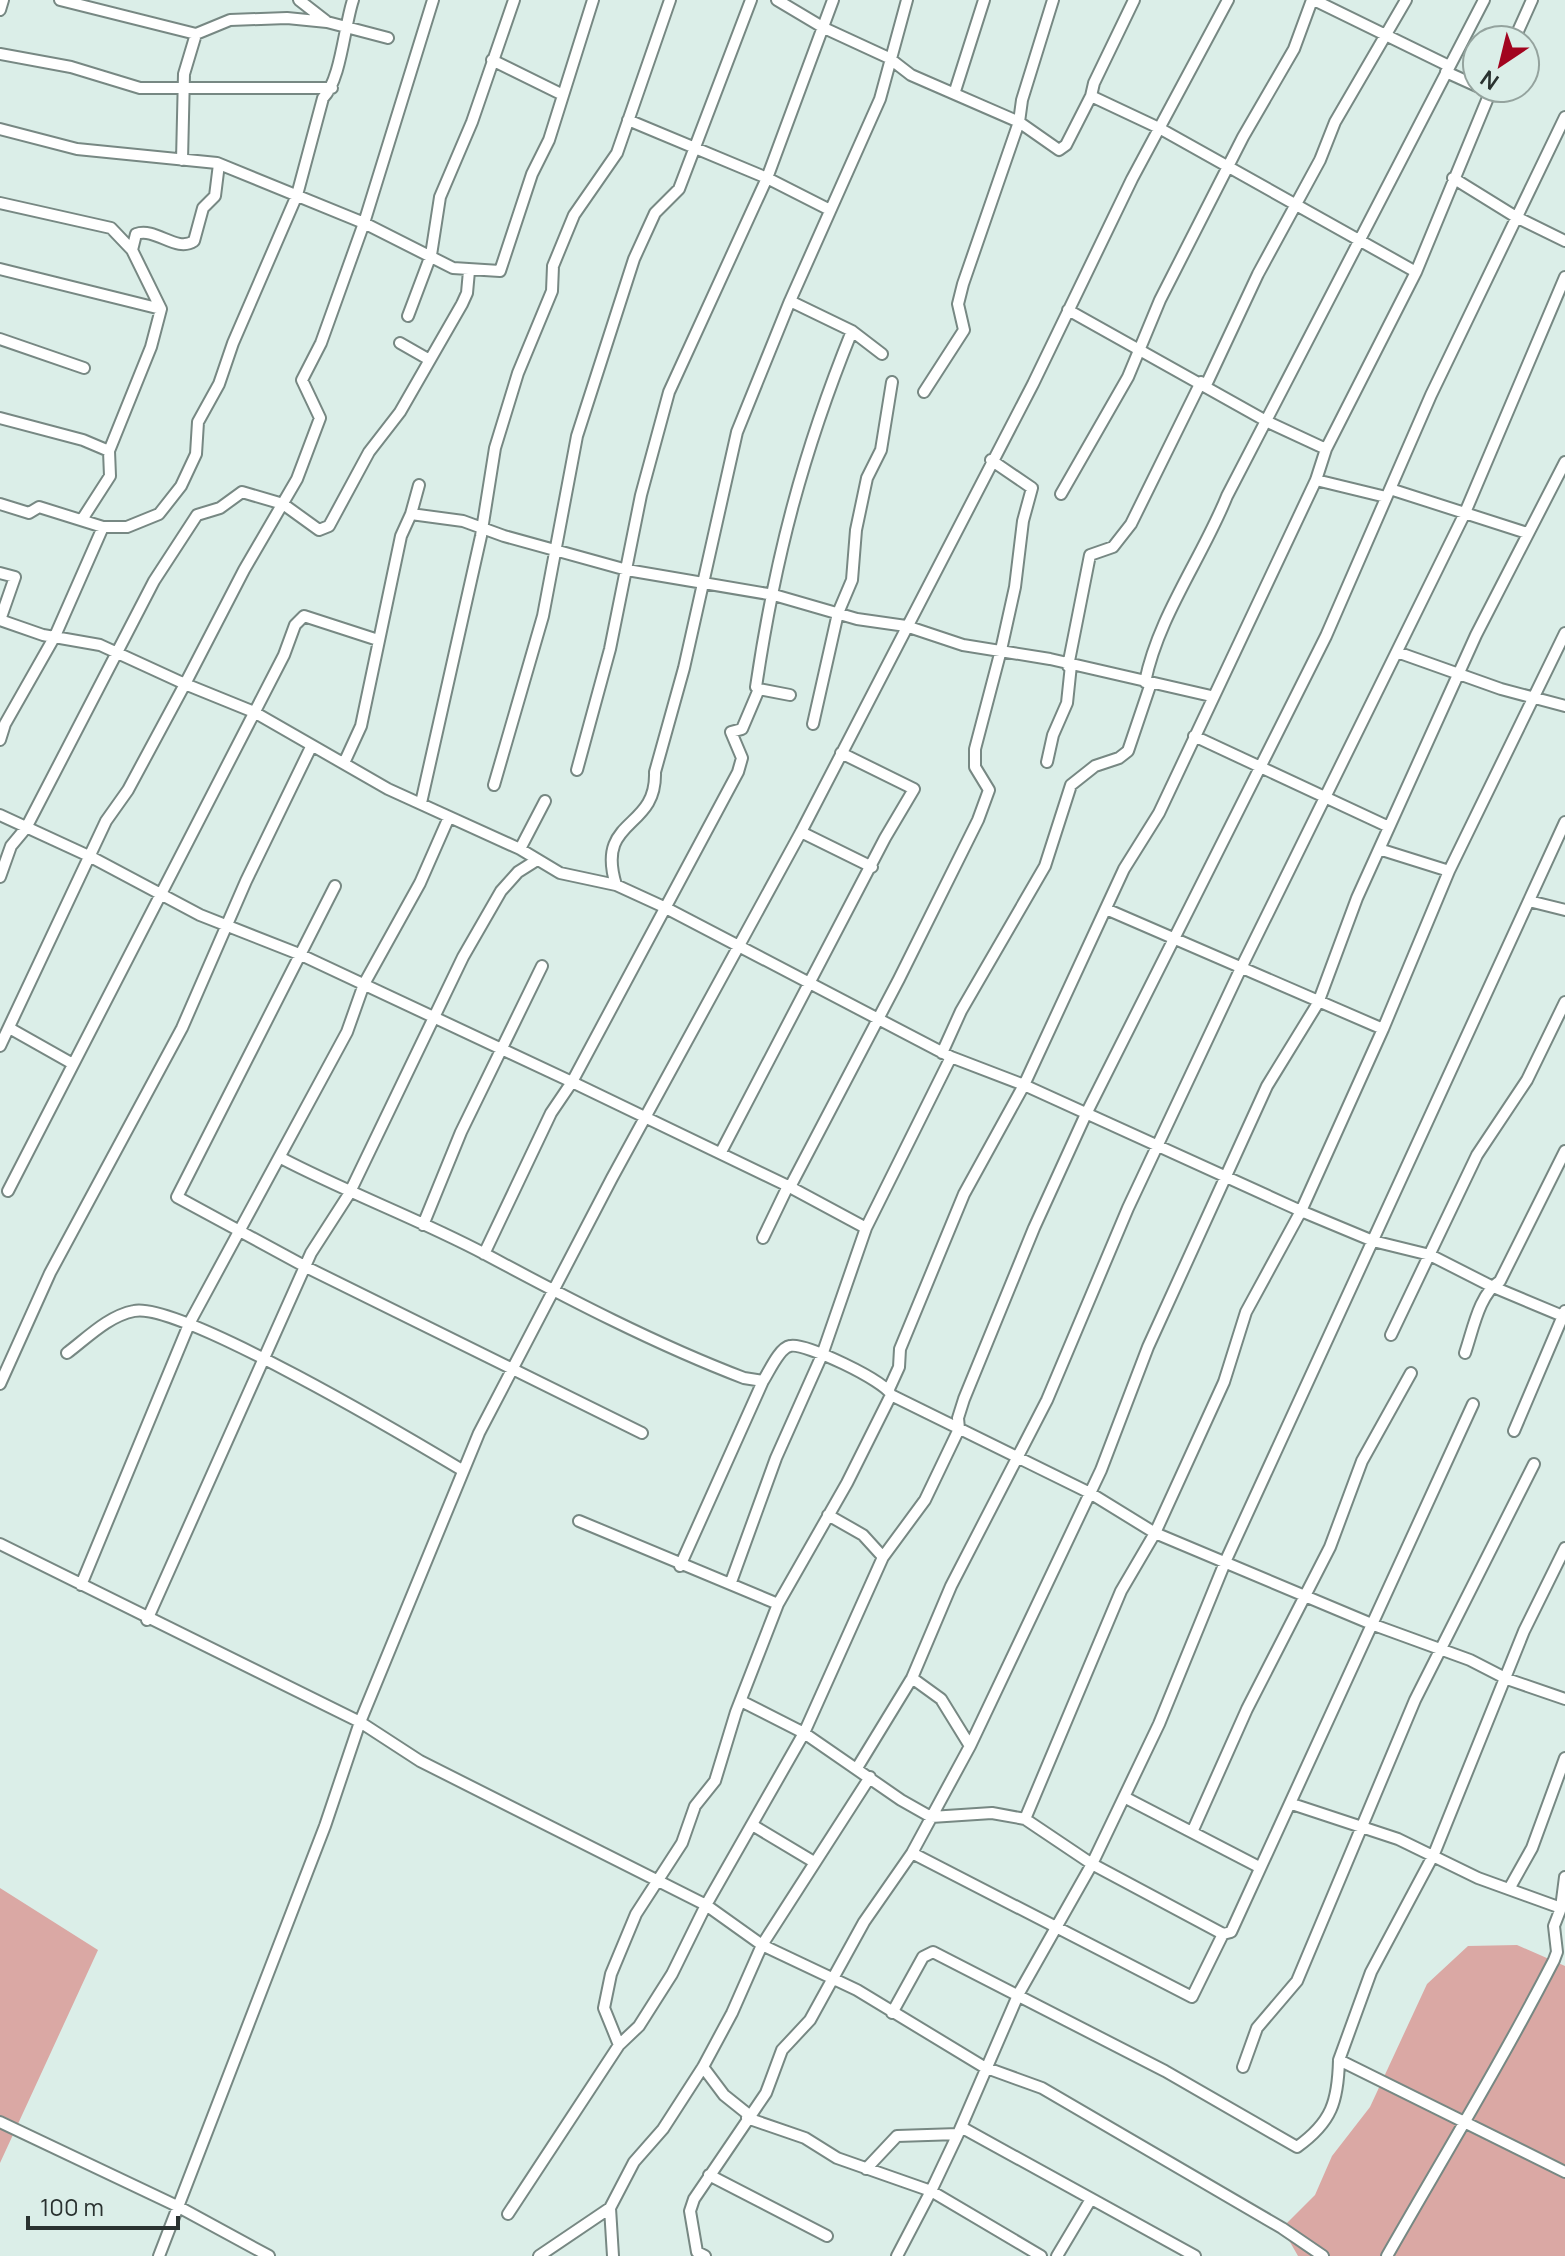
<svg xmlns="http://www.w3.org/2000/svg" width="1565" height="2256" viewBox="0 0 1565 2256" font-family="Manrope,sans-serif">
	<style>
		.green { fill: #daa8a4 }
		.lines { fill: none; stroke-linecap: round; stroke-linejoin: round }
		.street-casing { stroke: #778883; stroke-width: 14 }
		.street { stroke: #fff; stroke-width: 10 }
	</style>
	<rect width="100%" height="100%" fill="#dbeee8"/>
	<path class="green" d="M0 1888 98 1950 0 2163Z
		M1517 1945 1565 1966V2256H1298L1282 2228 1315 2195 1332 2156 1370 2107 1427 1984 1468 1946Z"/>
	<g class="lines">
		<defs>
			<path id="street" d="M60 0 196 34 230 20 287 18 327 22 388 38
				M299 0 326 21
				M777 0 824 28 889 58 911 75 1019 122 1059 150 1066 145 1091 96 1094 83 1134 0
				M1314 0 1447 65
				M0 10 3 0
				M1514 40 1532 0
				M0 54 71 67 140 88H332
				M492 60 563 95
				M1446 72 1477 86
				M955 91 984 0
				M1091 96 1159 128 1416 272
				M628 120 767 178 830 210
				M0 129 77 149 217 163 364 223 453 268 500 271 532 174 549 140 593 0
				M182 160 184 74 196 34
				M1453 178 1516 217 1565 241
				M0 203 111 228 132 250 161 309 151 347 109 451 110 476 83 518
				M132 250 136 234C156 227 176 253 194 241L203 208 215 196 219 164
				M0 269 161 309
				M790 301 852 331 882 354
				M1068 310 1268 422 1326 449
				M408 316 431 255 440 197 472 122 514 0
				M0 339 84 368
				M400 343 428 359
				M1206 385 1258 274 1320 160 1335 122 1406 0
				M924 392 964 330 958 304 963 284 1019 122 1022 100 1053 0
				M0 418 83 440 109 451
				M1316 480 1386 497
				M1390 489 1527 533
				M1061 494 1128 377 1160 300 1243 137 1294 49 1312 0
				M0 504 29 513 39 507 103 527H127L159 514 181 486 196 454 198 422 219 384 233 343 297 195 323 98C341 80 344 27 353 0
				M411 514 419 485
				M0 573 15 577 0 620
				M0 620 43 635 100 645 185 684 244 570 297 479 320 418 302 380 321 343 364 223 433 0
				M1397 652 1501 689 1565 706
				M1068 666 1090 555 1113 547 1131 524 1201 382
				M1145 682C1158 617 1202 558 1227 496L1484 0
				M759 689 756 687C775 558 803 452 852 331
				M813 724 838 613 852 580 856 530 867 478 881 450 892 382
				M1194 736 1389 827
				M0 740 5 724 55 636 103 527
				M1047 762 1053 735 1067 703 1071 665
				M344 763 361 726 401 536 411 514 463 521 504 536 627 570 774 595 857 619 906 626 963 645 1050 659 1211 696
				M577 770 610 649 641 495 669 392 767 178 833 0
				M494 785 543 616 577 436 634 259 655 213 679 189 751 0
				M421 803 481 536 495 448 518 373 552 291 553 266 574 215 617 153 670 0
				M0 815 91 857 200 915 299 954 572 1082 738 772 742 758 731 732 742 729 759 689 790 695
				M801 832 872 867
				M520 849 545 801
				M1382 850 1449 871
				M0 877 11 846 26 828 154 581 197 515 220 508 242 492 283 504 319 530 329 526 369 452 400 412 462 304 467 293 469 271
				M616 885C595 817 657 831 655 772L684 668 737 432 790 301 880 99 907 0
				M335 886 177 1197 306 1267 642 1433
				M1529 901 1565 910
				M1106 909 1383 1029
				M11 1029 73 1064
				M0 1046 106 821 128 790 185 684 254 712 388 789 520 849 560 873 616 885 664 907 951 1057 1024 1085 1301 1211 1373 1241 1430 1255 1491 1286 1565 1317
				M942 1053 961 1011 1045 866 1071 785 1095 766 1119 758 1128 751 1151 683
				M721 1152 885 838 914 789 841 753
				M281 1158C348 1193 419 1219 485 1254 569 1299 655 1344 744 1378L763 1381C769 1372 779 1348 790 1346 804 1342 886 1381 891 1395L1090 1493 1155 1533 1374 1625 1470 1660 1507 1679 1565 1699
				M790 1187 899 979 978 820 989 790 975 767V749L1001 650 1015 587 1023 521 1032 488 991 460
				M8 1191 284 655 295 625 304 616 378 640
				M423 1225 461 1132 542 966
				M763 1238 788 1186 866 1228
				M484 1254 551 1113 572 1082 788 1186
				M1391 1335 1477 1155 1527 1080 1565 1002
				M67 1353C87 1338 108 1316 134 1311 179 1301 412 1440 462 1470
				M1465 1353C1473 1330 1479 1294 1500 1281L1565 1151
				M0 1384 50 1273 182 1028 246 881 311 747
				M889 1389 899 1367 900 1349 964 1194 1024 1085 1124 869 1159 813 1316 480 1326 449 1416 272 1492 88
				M1514 1431 1565 1311
				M828 1515 863 1535 883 1557
				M579 1521 778 1604
				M0 1544 360 1722 420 1761 706 1905 762 1945 857 1990 984 2067 1042 2088 1282 2228 1323 2256
				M1565 1548 1524 1631 1434 1854 1371 1972 1339 2060 1565 2172
				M680 1566 763 1381
				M731 1582 776 1458 822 1355 866 1228 951 1057
				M81 1585 190 1322 347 1032 364 984 420 883 449 817
				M147 1620 311 1253 349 1194 463 957 501 891 518 872 537 860
				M912 1678 941 1699 970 1746
				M741 1701 804 1733 901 1800 931 1817 992 1813 1025 1819
				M857 1768 912 1678 951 1586 1047 1400 1128 1208 1241 968 1464 515 1565 277
				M1124 1797 1259 1867
				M1292 1804 1398 1839 1478 1878 1561 1908
				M754 1826 814 1862
				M1193 1830 1247 1709 1330 1547 1362 1461 1411 1373
				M912 1853 1192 1997 1223 1934 1231 1932 1473 1404
				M1509 1889 1532 1848 1565 1758
				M1223 1934 1092 1864 1025 1819 1121 1591 1155 1533 1224 1382 1246 1312 1301 1211 1383 1029 1449 871 1565 633
				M892 2013 923 1957 933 1952 1165 2071 1297 2147C1332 2122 1338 2101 1339 2060
				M619 2045 604 2008 611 1974 636 1914 682 1843 695 1806 715 1781 736 1712 778 1604 847 1483 891 1395
				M703 2067 724 2095 749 2115
				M1243 2067 1257 2028 1297 1981 1415 1700 1534 1464
				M747 2118 805 2138 837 2158 931 2191 958 2134
				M0 2122 177 2206 269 2256
				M961 2127 1195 2256
				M866 2169 897 2136 958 2134 1019 1993 1092 1864 1159 1724 1226 1560 1565 822
				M709 2175 827 2236
				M508 2214 619 2045 639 2026 672 1974 706 1905 804 1733 883 1557 925 1500 959 1429 958 1418 964 1399 1034 1228 1086 1114 1326 636 1431 395 1565 117
				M159 2256 325 1826 360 1722 479 1433 612 1178 801 832 1033 384 1132 179 1228 0
				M539 2256 610 2208
				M613 2256 610 2208 634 2162 663 2129 703 2067 732 2013 762 1945 870 1777
				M705 2256 697 2252 690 2211 694 2199 766 2093 782 2050 810 2020 864 1922 912 1853 970 1746 1101 1470 1148 1347 1267 1086 1318 1003 1357 898 1476 635 1565 462
				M897 2256 931 2191 1041 2256
				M1057 2256 1091 2199
				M1387 2256C1443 2158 1502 2061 1554 1960L1557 1952 1554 1926 1561 1908 1565 1877"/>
		</defs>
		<use href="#street" class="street-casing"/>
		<use href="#street" class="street"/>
	</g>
	<g transform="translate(1501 64) rotate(215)"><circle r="38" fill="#dbeee8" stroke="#94a39e" stroke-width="2"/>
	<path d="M0-6L14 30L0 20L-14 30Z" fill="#a2041f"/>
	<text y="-12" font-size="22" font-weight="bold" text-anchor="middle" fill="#2a3230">N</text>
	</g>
	<path d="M28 2216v12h150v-12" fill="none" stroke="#2a3230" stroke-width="4"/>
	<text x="40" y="2216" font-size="24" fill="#2a3230" stroke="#dbeee8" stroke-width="6" paint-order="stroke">100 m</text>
</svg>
